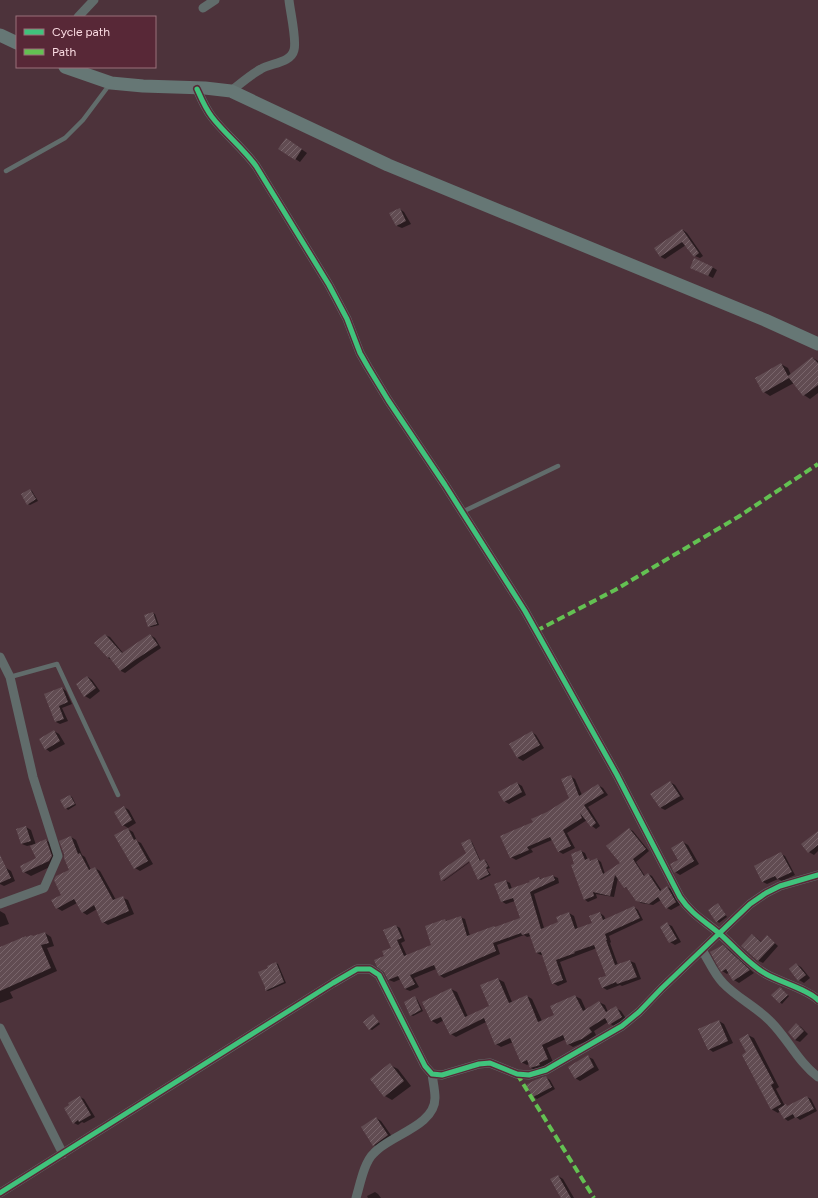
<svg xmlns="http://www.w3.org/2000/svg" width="818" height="1198" viewBox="0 0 818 1198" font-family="Figtree,sans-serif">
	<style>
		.shadow { fill: #0007 }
		.building { fill: url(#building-hatch) }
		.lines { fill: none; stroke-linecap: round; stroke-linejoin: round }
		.lane { stroke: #616c6b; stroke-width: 4.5 }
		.street { stroke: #616c6b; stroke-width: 9 }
		.secondary { stroke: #667775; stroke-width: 13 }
		.quiet { stroke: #63c152; stroke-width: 4; stroke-dasharray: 8 4; stroke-linecap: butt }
		.cycleway-casing { stroke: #582837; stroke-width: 8 }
		.cycleway { stroke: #40c37c; stroke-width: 5 }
	</style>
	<defs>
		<pattern id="building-hatch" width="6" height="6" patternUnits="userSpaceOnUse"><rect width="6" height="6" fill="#614c52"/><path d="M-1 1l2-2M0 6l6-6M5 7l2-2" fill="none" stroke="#79656b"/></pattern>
	</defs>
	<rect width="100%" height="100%" fill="#4d333b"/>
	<path class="shadow" d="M291 142 307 153 300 162 280 149Z
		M400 209 404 212 411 224 402 228 397 226Z
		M683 230 687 233 703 256 700 258 695 256 686 245 665 259 661 257 655 249Z
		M712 267 717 270 713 278 696 270Z
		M813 358 818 361V393L810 399 804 395 794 383 770 396 764 392 781 364 788 368 791 375Z
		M30 490 32 491 38 501 30 505 28 504Z
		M153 613 155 614 159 625 151 627 149 626Z
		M105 635 110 637 123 653 150 635 155 638 161 648 140 662 125 673 121 671 113 660 108 658Z
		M88 677 92 680 100 691 90 699 85 696Z
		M62 688 66 691 72 704 62 708 68 721 60 724 56 722Z
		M54 731 59 734 65 744 50 752 46 749Z
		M532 732 536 735 544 748 523 761 518 758 510 745Z
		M570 776 575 779 582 795 598 785 603 788 608 795 588 807 600 826 596 829 592 826 587 820 567 833 575 848 563 854 558 851 552 840 531 849 533 852 516 860 511 857 534 822 570 799Z
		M670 782 675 785 684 799 665 810 661 808 652 794Z
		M517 783 522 786 526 795 509 804 504 801Z
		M70 796 72 797 76 805 68 810 66 808Z
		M124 807 129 810 136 823 128 828 123 825Z
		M26 827 31 830 36 845 46 840 52 844 56 864 31 876 24 872 37 859 36 845 35 844 27 846 22 844Z
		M128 829 133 832 137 841 141 843 153 864 140 871 135 868Z
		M629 829 633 831 649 851 636 862 645 876 648 874 652 876 662 891 667 887 671 889 680 905 671 910 667 908 661 900 653 905 641 903 637 900 628 889 625 887 618 878 614 897 596 894 597 898 588 902 584 899 576 864 581 851 585 853 588 860 592 861 597 859 601 862 605 874 622 863Z
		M818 836V851L814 855 809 852Z
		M71 837 76 840 82 855 85 857 91 870 95 868 100 871 116 900 123 898 128 900 134 914 108 925 103 922 97 909 87 915 82 912 77 903 62 911 57 908 70 871Z
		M470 841 472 842 481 862 484 860 486 861 490 868 487 869 491 875 481 880 479 879 470 862 444 881H443L473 859 467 853Z
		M683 842 688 845 699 864 680 875 675 872 679 860Z
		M781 854 785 856 795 875 782 881 778 879 767 884 763 882Z
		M6 868 11 871 15 881 4 886 0 884V871Z
		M553 876 558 878 559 883 534 894 544 928 559 923 569 913 574 916 578 929 593 924 600 913 604 916 606 920 634 907 638 910 643 920 609 936 611 942 610 943 618 965 630 961 635 963 641 979 622 986 620 985 607 990 602 987 607 976 597 948 560 962 567 982 558 986 553 983 543 955H541L537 953 531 936 527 937 524 935 497 945 500 954 444 978 439 975 436 969 414 978 419 987 410 991 405 989 401 979 394 982 389 980 385 971 386 956 392 948 396 926 400 928 405 941 401 943 407 956 433 945 445 920 448 921 460 917 465 919 470 936 521 919 515 901 506 904 501 901 506 881 510 883 512 889 531 883 539 878 542 879Z
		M720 906 727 917 719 923 717 921 709 910Z
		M0 911 5 914 9 924 0 927Z
		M667 924 672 926 681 942 675 945 670 942Z
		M45 933 51 937 54 946 47 948 57 971 10 992 13 998 0 1003V951L34 937Z
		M753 935 762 942 767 936 778 946 763 963 759 961 743 946Z
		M723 946 728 949 754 973 739 983 734 980 729 972 727 974 722 971Z
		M276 963 278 964 286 983 268 991 266 990 269 968Z
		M796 964 801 967 810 978 804 983 799 980Z
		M498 979 504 982 512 1002 527 996 532 999 542 1021 555 1016 575 996 581 999 586 1010 599 1002 605 1005 608 1012 616 1008 621 1011 627 1020 615 1027 608 1022 594 1031 596 1035 587 1041 573 1047 568 1044 566 1039 547 1048 553 1062 544 1066 536 1071 531 1068 529 1064 527 1065 521 1062 513 1042 501 1047 496 1044 486 1022 456 1037 451 1034 444 1020 437 1024 432 1021 451 989 457 992 468 1017 490 1006Z
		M782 989 789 996 782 1004 773 995Z
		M415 998 417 999 423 1011 413 1016 411 1015Z
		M375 1017 380 1024 372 1030 370 1029Z
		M719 1021 724 1024 733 1043 713 1052 709 1049Z
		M797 1025 801 1027 808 1034 800 1042 795 1040Z
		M748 1035 754 1038 779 1087 776 1089 785 1106 788 1107 807 1097 811 1099 817 1111 800 1120 796 1117 788 1121 784 1118 780 1111 778 1113 771 1109 747 1053Z
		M588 1057 593 1059 599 1070 580 1081 575 1078Z
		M390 1065 398 1069 411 1086 392 1100 385 1096Z
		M546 1077 550 1080 555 1089 537 1099 534 1097Z
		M80 1097 84 1099 95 1117 84 1123 82 1122 78 1125 74 1123Z
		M376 1118 381 1121 393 1138 379 1148 374 1145Z
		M558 1176 563 1179 574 1198H562Z
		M375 1192 378 1194 381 1198H368L367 1196Z"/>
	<path class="building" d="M286 138 302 149 295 160 278 149Z
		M400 208 406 221 396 226 389 213Z
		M682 229 699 253 694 257 682 242 660 257 654 248Z
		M694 258 713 267 708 276 690 268Z
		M812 357 818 363V385L803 396 789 378 763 393 755 378 781 363 788 376Z
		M30 489 36 499 27 505 21 494Z
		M153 612 157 624 148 627 144 615Z
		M105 634 122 653 150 634 158 645 135 660 120 671 109 657 108 658 94 643Z
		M87 676 96 688 84 697 76 684Z
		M62 687 68 702 59 706 64 719 55 722 44 694Z
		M54 730 60 741 45 750 39 739Z
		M532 731 540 745 517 758 509 744Z
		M571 775 579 796 598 784 604 793 584 805 596 823 591 827 580 813 582 818 563 830 571 846 558 852 550 837 527 847 529 850 510 858 500 836 533 822 531 819 547 812 569 798 561 779Z
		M670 781 680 796 660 808 650 794Z
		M517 782 522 792 504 802 498 792Z
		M70 795 75 804 65 809 60 800Z
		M124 806 132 820 122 826 114 812Z
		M26 826 31 841 21 844 16 829Z
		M128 828 134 840 136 839 148 861 134 869 114 835Z
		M629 828 646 849 633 859 644 876 648 873 660 891 667 886 676 902 666 909 658 897 649 904 636 901 626 887 624 888 615 875 610 896 593 892 594 896 584 900 571 865 574 864 571 854 581 850 585 860 589 858 590 861 597 858 603 874 620 863 606 846Z
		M818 831V845L808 853 801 844Z
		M71 836 78 854 80 853 89 870 95 867 113 900 123 896 129 911 102 923 94 905 82 913 74 899 56 909 51 900 61 895 54 880 56 876 69 870 64 858V854L59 841Z
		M46 839 52 856 49 861 23 873 20 866 36 858 30 846Z
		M470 839 480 861 484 859 488 866 486 868 489 874 478 880 469 861 441 881 439 872 466 853 461 843Z
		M683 841 694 861 674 873 670 864 678 860 671 848Z
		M781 852 792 872 777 879 775 876 762 882 754 866Z
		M0 855 11 878 0 883Z
		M553 875 555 880 530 892 541 929 558 922 556 917 569 912 575 929 592 923 589 916 600 912 603 920 634 906 640 918 605 934 607 940H606L615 965 630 960 637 977 617 984 616 982 602 988 598 978 606 976 594 945 574 952 575 953 556 960 563 980 552 984 541 952 536 953 529 933 522 935 521 933 493 943 496 951 439 976 434 965 410 975 415 984 405 989 398 976 388 980 384 972 377 967 374 960 384 956 382 951 391 948 383 930 396 925 402 938 397 940 404 956 431 945 425 926 445 919 446 921 461 916 467 936 494 926 495 927 520 918 513 898 501 902 494 884 506 880 509 889 530 882 529 881 539 877 540 879Z
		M718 903 726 915 716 922 708 910Z
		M667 922 677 939 669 943 660 927Z
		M45 932 49 943 41 945 51 968 0 991V947L26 936V937L32 935 33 936Z
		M752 934 761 942 767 935 775 943 758 961 741 946Z
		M723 945 750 970 733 981 726 969 721 972 710 952Z
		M276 962 284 982 265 991V987L258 972 268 968 267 966Z
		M796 963 806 975 798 981 789 969Z
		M498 978 509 1003 527 995 538 1022 554 1015 550 1006 575 995 583 1011 599 1001 606 1012 616 1006 622 1017 609 1025 605 1018 589 1028 592 1032 582 1039 567 1045 563 1035 542 1045 548 1059 539 1063 540 1065 530 1068 527 1060 521 1063 510 1038 495 1045 484 1018 450 1035 441 1017 431 1021 422 1002 451 988 465 1017 489 1006 480 985Z
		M780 987 788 995 779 1003 771 995Z
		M415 996 421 1010 410 1016 404 1002Z
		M373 1014 379 1022 369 1030 363 1022Z
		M719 1020 728 1041 708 1050 698 1029Z
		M796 1023 804 1031 795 1040 788 1032Z
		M748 1034 774 1083 771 1085 781 1104 771 1110 742 1055 746 1052 739 1039Z
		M588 1055 594 1067 575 1079 568 1067Z
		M390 1063 404 1081 384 1097 370 1079Z
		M546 1076 552 1087 533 1097 526 1085 535 1080Z
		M80 1096 91 1115 79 1122 78 1120 73 1124 64 1108 69 1105 68 1103Z
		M807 1096 814 1109 795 1118 793 1114 784 1119 778 1109 786 1104 787 1106Z
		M376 1117 388 1135 373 1146 361 1127Z
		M558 1175 571 1198H561L550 1179Z"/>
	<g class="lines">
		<path class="lane" d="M6 171 65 138 83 120 110 84
			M462 512 558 466
			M10 677 57 664 118 795"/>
		<path class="street" d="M203 8 215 0
			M78 17 94 0
			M197 89C201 98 205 108 212 117 225 134 243 148 256 166L329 285 347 319 360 353 368 367 388 400 445 485 525 611 617 775 680 897C692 915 705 921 720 934 736 948 748 964 766 974 780 982 809 990 818 1000
			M231 91C240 84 250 75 261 69 271 63 291 63 294 50 297 40 290 11 289 0
			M0 657 10 677 33 777 58 856 44 888 0 904
			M702 950C709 961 714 974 723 983 737 998 757 1007 771 1022 788 1039 798 1062 818 1077
			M0 1028 63 1154
			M0 1193 333 983 357 969H370L379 975 425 1066 432 1074 442 1075 479 1064 490 1063 517 1074 529 1075 546 1070 622 1026 639 1012 662 988 750 904 766 893 780 886 818 875
			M356 1198C360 1185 364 1162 374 1153 390 1135 435 1126 435 1098 435 1090 433 1082 432 1074"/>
		<path class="secondary" d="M0 35 17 43
			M65 67 111 83 143 86 205 88 231 91 388 165 765 320 818 344"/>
		<path class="quiet" d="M536 631 615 590 738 517 818 464
			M517 1074 594 1198"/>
		<defs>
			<path id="cycleway" d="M197 89C201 98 205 108 212 117 225 134 243 148 256 166L329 285 347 319 360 353 368 367 388 400 445 485 525 611 617 775 680 897C692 915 705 921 720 934 736 948 748 964 766 974 780 982 809 990 818 1000
				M0 1193 333 983 357 969H370L379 975 425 1066 432 1074 442 1075 479 1064 490 1063 517 1074 529 1075 546 1070 622 1026 639 1012 662 988 750 904 766 893 780 886 818 875"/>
		</defs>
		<use href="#cycleway" class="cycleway-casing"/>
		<use href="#cycleway" class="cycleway"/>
	</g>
	<rect x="16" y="16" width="140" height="52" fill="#582837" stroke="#99707b"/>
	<rect x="24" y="29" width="20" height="6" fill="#40c37c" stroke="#99707b"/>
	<text x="52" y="36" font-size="12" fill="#fadbe2">Cycle path</text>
	<rect x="24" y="49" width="20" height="6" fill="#63c152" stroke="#99707b"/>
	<text x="52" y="56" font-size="12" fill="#fadbe2">Path</text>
</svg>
